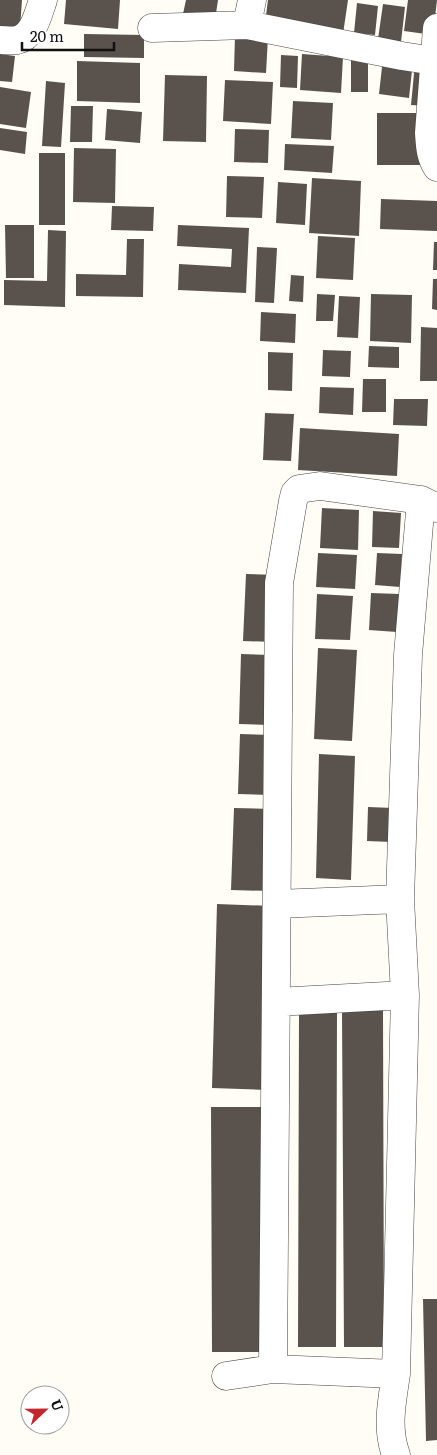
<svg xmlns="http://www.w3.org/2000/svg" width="437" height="1455" viewBox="0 0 437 1455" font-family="Literata,serif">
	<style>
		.building { fill: #5a524d }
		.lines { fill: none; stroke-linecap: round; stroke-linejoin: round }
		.minor-casing { stroke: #444; stroke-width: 29 }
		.minor { stroke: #fff; stroke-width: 28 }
	</style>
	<rect width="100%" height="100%" fill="#fffdf5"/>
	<path class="building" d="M0 0H22L20 28 0 27Z
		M66 0H120L118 29 64 24Z
		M186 0H218L215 20 183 14Z
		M268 0H348L343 34 265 23Z
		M408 0H437L433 35 404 31Z
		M357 3 378 6 375 35 354 33Z
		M383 4 405 7 401 42 378 39Z
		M84 34 144 35V58L84 57Z
		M235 35 268 37 266 73 234 71Z
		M0 54 15 56 12 82 0 81Z
		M302 54 343 57 341 93 300 90Z
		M281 55 298 56 297 88 280 87Z
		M351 55H368V92H351Z
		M383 58 413 61 409 98 379 94Z
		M77 61 140 63V103L77 101Z
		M415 63 432 65 428 106 411 105Z
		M165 75 207 76 206 142 163 141Z
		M225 80 273 82 271 124 223 121Z
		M46 81 65 83 61 147 42 146Z
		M0 87 31 92 26 128 0 124Z
		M293 101 333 103 331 140 291 138Z
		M71 106H93L92 142H70Z
		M107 109 142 112 140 143 105 140Z
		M377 113H428V165H377Z
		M0 128 27 132 25 154 0 150Z
		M235 129 269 130 268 163 234 162Z
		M285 144 334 146 332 173 284 170Z
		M74 148 116 149 115 203 73 202Z
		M39 153H65V225H39Z
		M227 176 264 177 262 218 226 217Z
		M312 178 361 181 359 236 309 233Z
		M278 182 307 184 305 225 276 223Z
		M381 199 437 201V231L380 229Z
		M112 206 154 207 153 231 111 230Z
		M5 225H34V278H6Z
		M178 225 249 228 246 293 178 290 179 264 231 267 232 249 177 246Z
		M48 230 66 231 65 307 4 305V280L47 281Z
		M318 236 355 238 353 280 316 278Z
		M127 239H144L143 297 76 296V274L126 275Z
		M434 242H437V270H433Z
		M257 247 277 248 274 303 255 302Z
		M291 275 304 276 303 302 289 301Z
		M433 279H437V310L432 309Z
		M317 294 335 295 333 321H316Z
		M371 294 412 295 411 343 370 341Z
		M339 296 360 297 358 338 337 337Z
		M261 312 296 314 295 343 260 341Z
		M421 327 437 328V381H420Z
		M369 346 399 347V368L368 367Z
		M323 350 351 351 350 377 322 376Z
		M268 352 293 353 292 391 268 390Z
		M363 379H386V412H362Z
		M320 387 354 388 353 415 319 413Z
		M394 399H428L427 426 393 425Z
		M265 413 294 414 291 461 263 460Z
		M300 428 399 434 397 476 298 470Z
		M322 508 359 510 358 550 320 548Z
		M373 511 401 513 399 548 372 547Z
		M318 553 357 555 355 589 316 587Z
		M377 553 402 554 400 587 375 585Z
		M246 574 276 575 274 642 243 641Z
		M371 593 399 594 397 632 369 630Z
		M317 594 353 596 350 640 315 639Z
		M318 648 357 650 352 741 314 739Z
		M241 654 271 655 269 725 239 724Z
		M240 734 272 735 270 795 238 794Z
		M319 754 355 756 351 880 316 878Z
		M368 807 393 808 392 842 367 841Z
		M234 808 272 809 270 891 231 890Z
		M217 904 273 906 267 1090 212 1088Z
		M383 1010 384 1347H344L342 1011Z
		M299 1013H337L336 1347H298Z
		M211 1107H271L272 1352H212Z
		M423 1299H437V1440L426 1441Z"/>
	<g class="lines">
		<defs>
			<path id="minor" d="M247 25 252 0
				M152 28 247 25 402 56 434 61
				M437 28 429 133C430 146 430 156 437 167
				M0 40C5 40 12 41 17 40 34 36 38 14 43 0
				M277 904 400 899
				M276 1002 405 995
				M273 1369 279 583 293 501 295 493 299 489 320 486 421 500 437 508
				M226 1376 273 1369 396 1374
				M396 1455C386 1427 392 1402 396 1374L405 995 400 899 408 655 421 500"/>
		</defs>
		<use href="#minor" class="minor-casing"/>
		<use href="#minor" class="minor"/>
	</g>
	<g transform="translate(45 1410) rotate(68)"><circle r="24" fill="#ffffff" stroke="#a0a0a0"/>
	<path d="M0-4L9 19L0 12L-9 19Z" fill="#c4262e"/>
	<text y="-8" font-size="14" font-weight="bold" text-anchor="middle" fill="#111111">U</text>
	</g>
	<path d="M22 42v8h92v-8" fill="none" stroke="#111111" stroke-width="2.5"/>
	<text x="30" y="42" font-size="15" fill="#111111" stroke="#ffffff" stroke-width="4" paint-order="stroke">20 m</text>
</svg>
